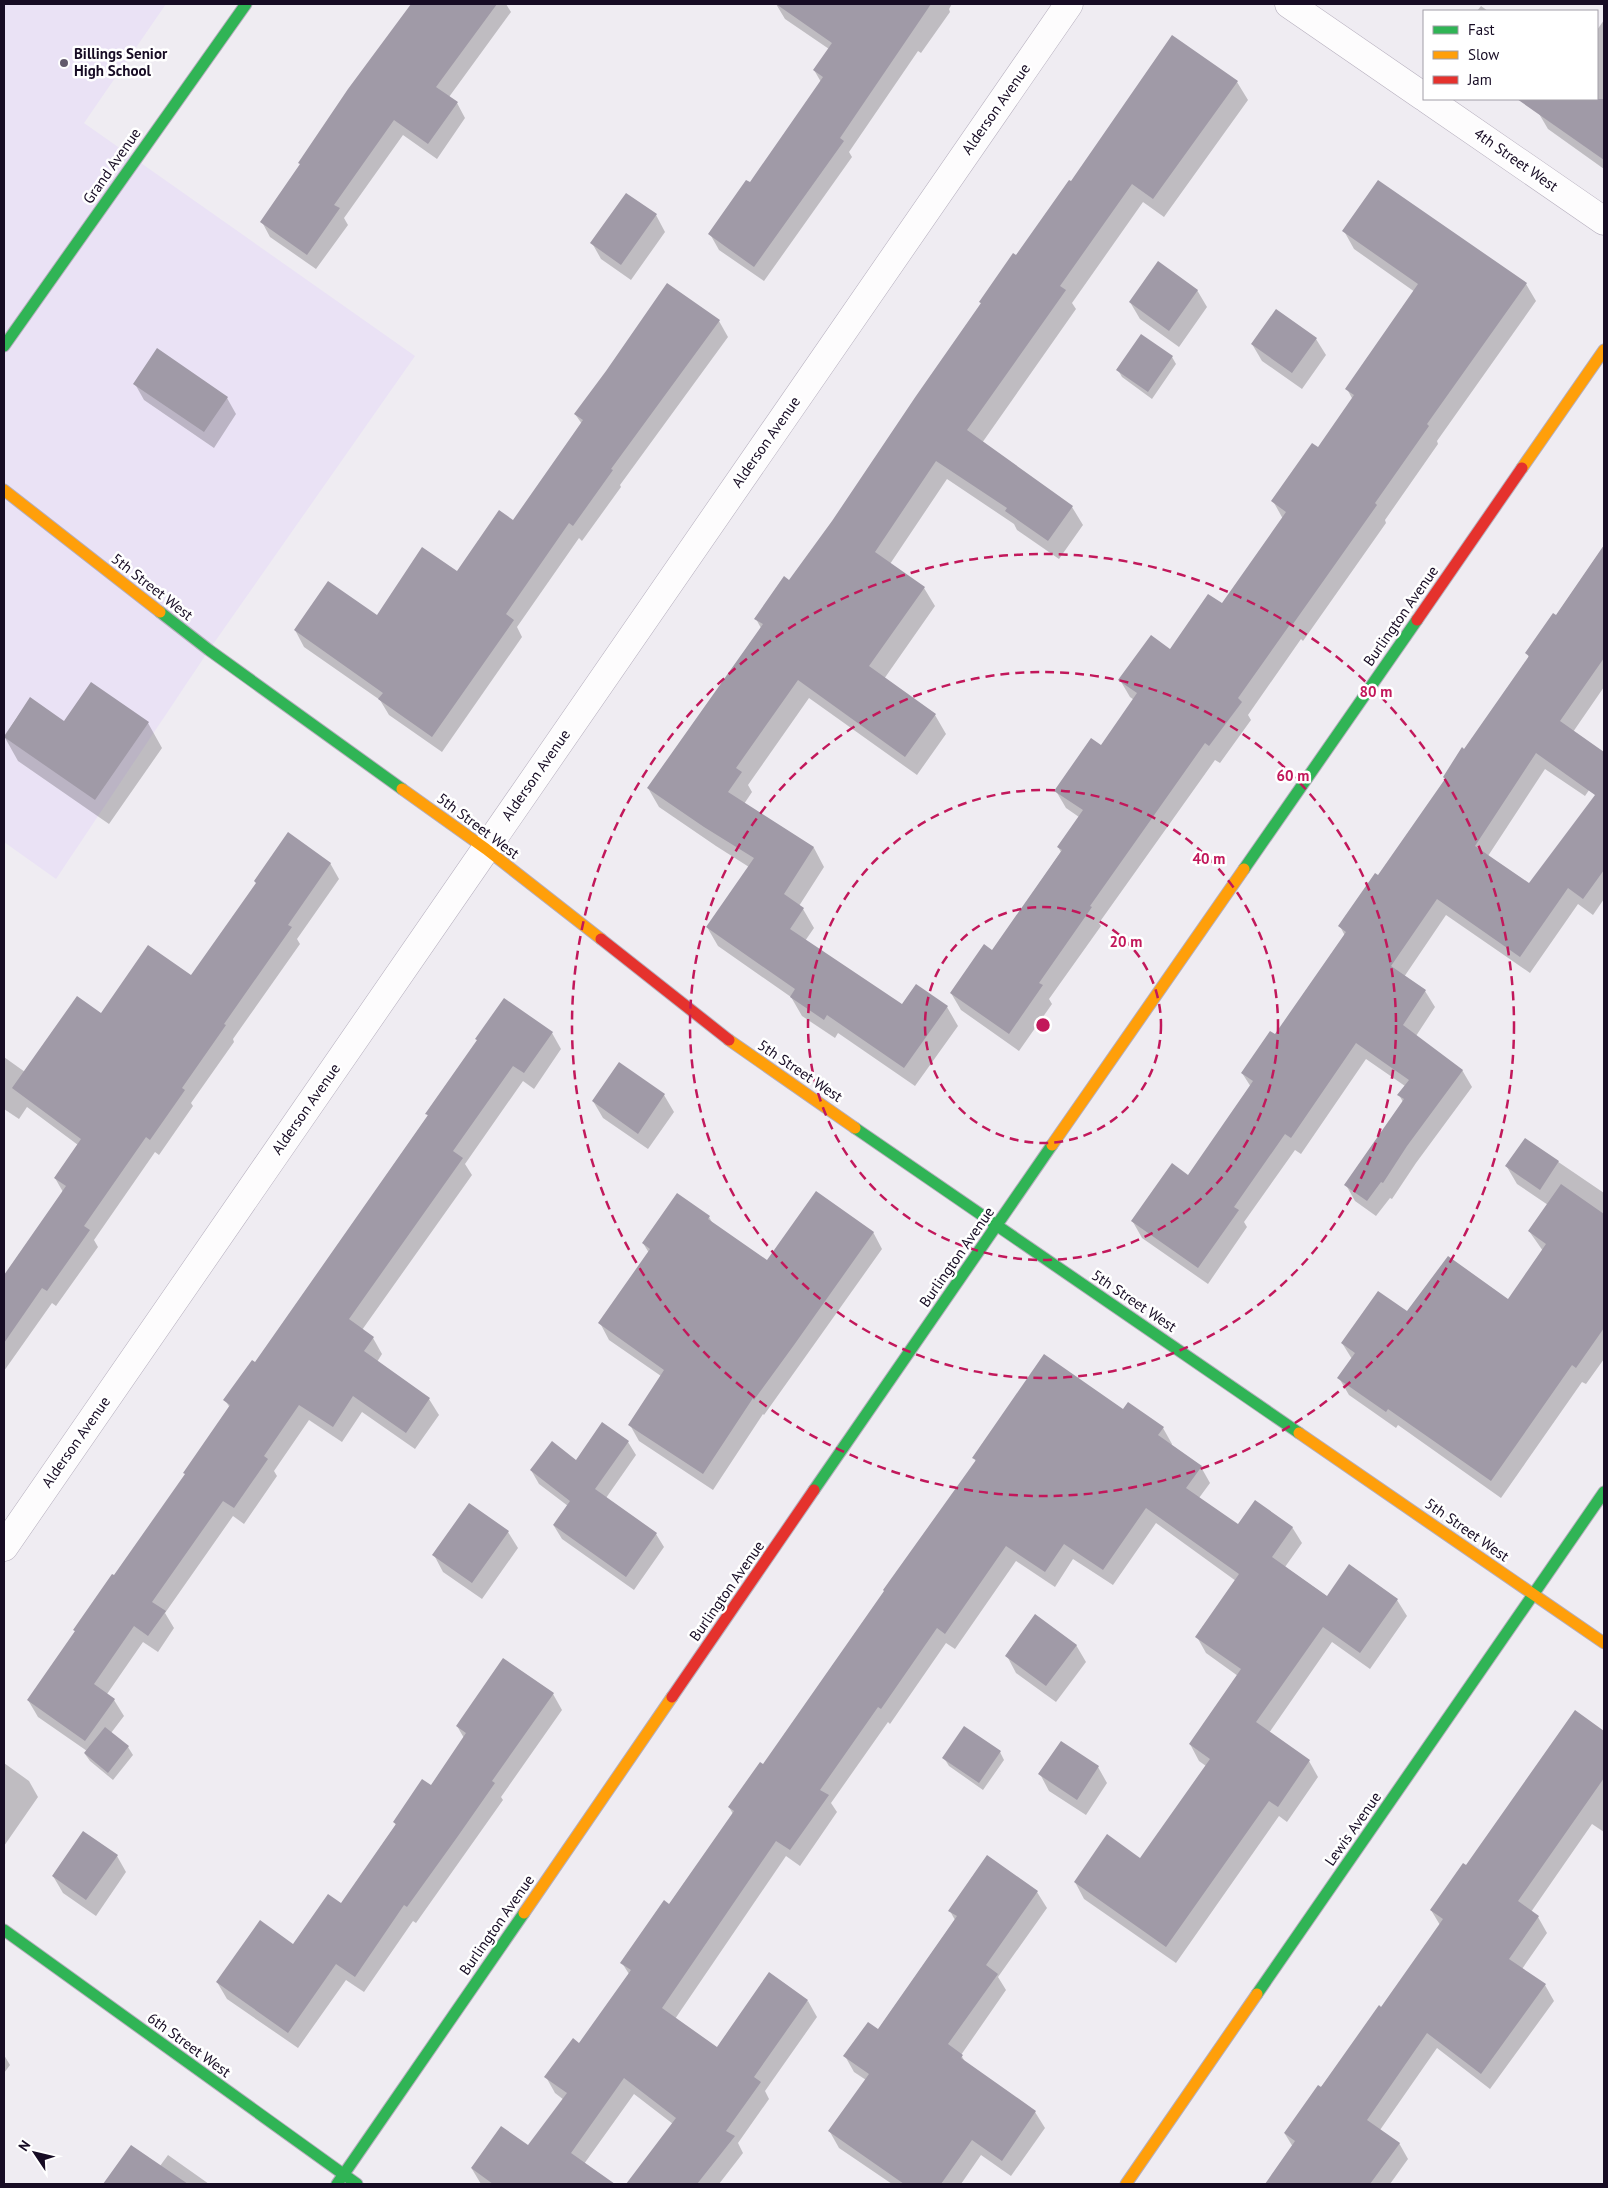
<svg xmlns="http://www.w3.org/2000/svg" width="1608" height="2188" viewBox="0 0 1608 2188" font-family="'PT Sans',sans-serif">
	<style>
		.built { fill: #eae2f5 }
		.shadow { fill: #0003 }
		.building { fill: #a09aa7; fill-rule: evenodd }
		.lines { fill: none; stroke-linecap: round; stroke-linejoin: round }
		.street-casing { stroke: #b5aebd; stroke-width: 29 }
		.fast-casing { stroke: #b5aebd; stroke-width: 13 }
		.slow-casing { stroke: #b5aebd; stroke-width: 13 }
		.jam-casing { stroke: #b5aebd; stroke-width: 13 }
		.street { stroke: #fdfcfd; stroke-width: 28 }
		.fast { stroke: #30b455; stroke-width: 11 }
		.slow { stroke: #ff9f0a; stroke-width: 11 }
		.jam { stroke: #e5322d; stroke-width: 11 }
		.ring { fill: none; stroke: #c2185b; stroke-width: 2.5; stroke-dasharray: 9 6 }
		.poi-dot { fill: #635a6c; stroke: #fff; stroke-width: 2 }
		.labels { text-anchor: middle; stroke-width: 5; stroke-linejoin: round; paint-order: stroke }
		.poi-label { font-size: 15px; font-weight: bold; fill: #170c24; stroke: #fff; text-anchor: start }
		.street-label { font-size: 15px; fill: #170c24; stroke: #fff }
		.centre { fill: #c2185b; stroke: #fff; stroke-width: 2.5 }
		.ring-label { font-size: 15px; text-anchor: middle; font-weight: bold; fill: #c2185b; stroke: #fff; stroke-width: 5; stroke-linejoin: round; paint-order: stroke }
	</style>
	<rect width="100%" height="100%" fill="#efecf2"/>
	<path class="built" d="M4 4H166L84 123 415 356 209 650 56 879 4 842Z"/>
	<path class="shadow" d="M413 4H506L511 12 449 97 457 103 465 118 437 159 403 135 344 218 348 225 316 269 270 237 262 222Z
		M776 4H833L837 6 838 4H952L949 9 950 12 921 53 918 51 849 152 852 157 764 281 719 250 710 234 750 184 821 82 814 70 829 49 785 19Z
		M1481 6 1488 11H1477Z
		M1604 20V169L1548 129 1538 112 1548 99H1597V30Z
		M1237 82 1248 100 1164 217 1143 202 1072 303 1076 309 982 443 1072 507 1083 525 1059 559 1017 530 1014 524 947 479 890 564 924 588 935 606 884 679 935 715 946 734 917 775 809 698 748 785 752 792 744 804 814 848 824 867 799 906 803 909 814 928 805 941 902 1006 947 1007 958 1026 915 1086 838 1033 835 1038 802 1016 791 997 718 946 707 927 749 867 716 846 659 807 648 788 761 628 756 619 790 581 833 522 982 305 980 302 1072 183Z
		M656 215 665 232 631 280 601 259 592 243Z
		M1344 231 1526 284 1536 301 1437 441 1438 444 1385 520 1386 523 1303 641 1301 639 1248 715 1251 720 1220 763 1215 760 1099 923 1101 926 1049 999 1052 1004 1019 1051 961 1010 951 993 992 952 1061 852 1058 847 1079 817 1066 808 1056 791 1101 746 1134 700 1130 697 1120 680 1170 651 1223 605 1283 519 1273 501 1319 449 1353 400 1347 389 1415 292 1354 249Z
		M1197 290 1207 307 1179 347 1140 319 1130 302Z
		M719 321 728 337 620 485 621 487 582 541 579 538 517 627 522 637 442 752 389 715 380 700 304 647 295 630 377 617 457 572 513 522 582 424 575 414 607 372Z
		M1316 339 1326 355 1302 389 1262 361 1252 344Z
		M1172 357 1176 364 1152 399 1122 377 1118 370Z
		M135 384 227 398 236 414 214 448 144 400Z
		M1604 546V687L1573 732 1597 749 1604 761V768L1585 796 1545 769 1488 856 1529 885 1604 785V899L1593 915 1578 904 1530 973 1446 915 1404 977 1425 991 1435 1007 1416 1036 1462 1070 1472 1087 1416 1163 1392 1199 1390 1198 1376 1216 1355 1201 1346 1185 1403 1102 1399 1095 1405 1086 1366 1059 1301 1154 1295 1150 1244 1222 1247 1227 1208 1284 1142 1238 1133 1222 1188 1176 1251 1087 1242 1073 1275 1036 1345 936 1340 926 1378 877 1446 780 1529 658 1527 653 1556 616Z
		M30 699 64 723H148L162 748 109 824 18 761 4 736Z
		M330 863 339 879 297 939 300 944 233 1039 234 1042 191 1103 193 1106 159 1155 155 1152 94 1240 98 1247 56 1306 52 1303 4 1371V1277L63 1192 55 1178 78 1145 27 1107 19 1119 4 1109V1057L25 1072 101 1014 191 977Z
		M552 1033 561 1049 534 1089 523 1081 465 1164 472 1175 362 1330 373 1338 382 1354 377 1362 429 1399 439 1415 415 1449 362 1412 342 1442 309 1420 274 1471 277 1476 244 1524 233 1516 165 1613 174 1628 158 1652 143 1642 107 1694 114 1700 124 1716 111 1733 128 1747 133 1755 113 1780 90 1761 85 1754 87 1751 38 1717 28 1700 76 1633 74 1630 115 1577 186 1475 230 1408 225 1400 255 1364 428 1116 427 1114 478 1041 476 1039Z
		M619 1064 664 1095 674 1112 648 1149 603 1118 593 1101Z
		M1526 1140 1604 1193V1359L1586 1384 1582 1382 1501 1498 1398 1425 1396 1428 1349 1395 1339 1378 1352 1359 1342 1343 1408 1313 1508 1301 1543 1251 1529 1231 1548 1205 1517 1184 1507 1167Z
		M709 1217 713 1224 767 1262 873 1232 882 1249 764 1415 763 1414 713 1490 639 1441 630 1425 661 1376 609 1340 600 1323 649 1253 643 1243Z
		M1123 1411 1163 1428 1172 1444 1171 1446 1201 1467 1210 1483 1199 1498 1238 1526 1292 1527 1302 1543 1285 1567 1328 1597 1397 1600 1407 1616 1370 1669 1332 1642 1269 1733 1309 1761 1318 1777 1287 1822 1279 1816 1176 1963 1084 1899 1075 1882 1141 1859 1206 1766 1199 1761 1190 1744 1238 1676 1206 1653 1197 1637 1236 1581 1156 1523 1113 1585 1073 1559 1055 1587 1016 1561 955 1649 946 1643 890 1724 888 1722 831 1803 837 1812 800 1866 786 1856 675 2019 717 2048 808 2001 817 2017 765 2091 769 2099 738 2143 743 2153 719 2184H628L673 2124 634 2094 584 2164 613 2184H481L472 2169 528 2147 564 2100 555 2093 546 2077 580 2045 629 1974 622 1963 669 1905 733 1814 729 1807 763 1766 976 1462 974 1458Z
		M628 1442 636 1455 606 1498 656 1534 664 1547 634 1590 562 1539 554 1526 568 1506 539 1484 531 1470 576 1462Z
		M508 1532 518 1548 482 1599 443 1572 434 1555Z
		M1076 1645 1086 1662 1056 1702 1016 1673 1007 1656Z
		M553 1694 562 1710 501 1797 503 1800 416 1923 413 1921 364 1992 346 1980 298 2048 227 1999 217 1982 294 1945 342 1904 396 1825 394 1822 431 1786 464 1738 457 1726Z
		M1575 1712 1604 1732V1832L1592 1824 1531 1912 1538 1917 1547 1933 1522 1969 1545 1985 1554 2001 1490 2089 1437 2048 1380 2130 1399 2143 1408 2159 1390 2184H1266L1293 2147 1285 2134 1382 2008 1440 1925 1431 1910 1466 1867Z
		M1000 1752 1004 1760 983 1790 949 1766 944 1758Z
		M4 1763 29 1781 38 1797 4 1846Z
		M1098 1767 1107 1783 1086 1815 1049 1791 1040 1774Z
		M117 1856 126 1872 96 1916 63 1893 53 1876Z
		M1037 1892 1047 1908 998 1977 1006 1990 961 2055 967 2065 1035 2112 1045 2128 1011 2176 981 2155 961 2184H892L839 2148 830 2132 866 2080 854 2072 845 2056 878 2030 955 1920 950 1911Z
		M4 2055 10 2065 4 2073Z
		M168 2155 209 2184H117L112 2175 160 2166Z"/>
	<path class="building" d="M411 4H497L436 87 458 102 428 144 394 120 334 205 340 208 307 255 260 222 300 164 298 163 348 89Z
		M776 4H931L840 138 844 141 754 267 708 234 746 180 750 182 823 77 813 70 832 43Z
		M1172 35 1238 81 1153 199 1132 184 1060 286 1066 290 967 430 1073 506 1048 541 1005 511 1007 508 936 461 875 552 925 587 869 666 936 714 905 757 798 680 736 768 742 772 728 792 814 847 784 894 804 908 790 929 902 1004 916 984 948 1006 904 1068 827 1015 824 1020 790 997 795 989 706 927 754 858 704 827 647 788 763 624 754 619 784 576 789 580 832 521 916 396 981 303 979 302 1013 253 1016 255 1069 180 1071 181Z
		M1517 99H1604V160Z
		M1378 180 1527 283 1427 424 1429 426 1375 503 1377 505 1293 624 1291 623 1238 698 1242 702 1209 746 1205 743 1090 906 1092 907 1039 983 1043 985 1009 1034 950 993 984 944 992 950 1062 850 1057 847 1083 810 1054 791 1091 738 1101 745 1137 693 1118 680 1151 635 1170 649 1208 594 1222 603 1286 512 1271 501 1312 443 1318 447 1354 395 1345 389 1418 284 1342 231Z
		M626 193 657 214 621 265 590 243Z
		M1158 261 1198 290 1169 331 1129 302Z
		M667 283 720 320 611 469 613 470 573 526 569 523 506 614 514 620 432 737 378 699 383 693 294 630 328 581 377 615 422 547 457 571 499 510 513 520 583 420 574 414 606 371Z
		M1276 309 1317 338 1292 373 1251 344Z
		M1141 334 1173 356 1148 392 1116 370Z
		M157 348 228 397 204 432 133 384Z
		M1604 545V658L1560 721 1604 752V870L1583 899 1568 888 1520 957 1437 899 1391 966 1426 990 1403 1025 1463 1070 1407 1146 1383 1183 1381 1182 1367 1201 1344 1185 1404 1099 1397 1095 1409 1080 1356 1043 1291 1138 1285 1134 1234 1207 1239 1210 1198 1268 1131 1221 1172 1163 1188 1175 1253 1081 1241 1073 1270 1031 1275 1034 1346 932 1338 926 1375 873 1378 875 1445 779 1443 777 1462 747 1464 749 1529 656 1525 653 1553 613 1556 615ZM1536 753 1595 795 1529 883 1475 846Z
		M91 682 149 722 95 800 4 737 30 697 64 721Z
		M288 832 331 863 288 925 292 927 224 1024 226 1025 182 1088 185 1090 150 1140 146 1137 84 1226 90 1230 47 1291 42 1288 4 1343V1275L66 1186 54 1178 81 1139 12 1088 77 996 101 1013 148 945 191 975 256 883 254 881Z
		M504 998 553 1032 524 1073 513 1066 453 1151 463 1158 349 1319 374 1337 364 1351 430 1398 406 1433 353 1396 333 1427 299 1405 264 1456 268 1459 234 1508 223 1501 152 1602 166 1611 148 1636 134 1626 94 1684 115 1699 85 1741 27 1700 75 1631 73 1630 112 1574 114 1575 185 1474 183 1473 230 1405 223 1400 252 1360 255 1362 428 1115 425 1114 477 1040 475 1039Z
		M619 1062 665 1094 638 1134 592 1101Z
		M1525 1138 1559 1161 1540 1190 1505 1166Z
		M1561 1184 1604 1214V1328L1576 1368 1572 1365 1491 1481 1388 1409 1386 1412 1337 1378 1355 1353 1341 1343 1378 1291 1407 1311 1448 1256 1508 1299 1546 1244 1528 1231Z
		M816 1191 874 1232 794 1345 754 1400 753 1398 703 1474 628 1425 664 1370 598 1323 650 1249 642 1243 677 1193 710 1216 708 1219 767 1260Z
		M1044 1354 1123 1409 1128 1402 1164 1427 1158 1435 1202 1466 1186 1488 1238 1524 1255 1500 1293 1527 1272 1557 1327 1596 1349 1564 1398 1599 1360 1653 1323 1627 1256 1722 1310 1760 1278 1807 1269 1801 1166 1947 1074 1882 1107 1834 1140 1858 1210 1759 1189 1744 1241 1669 1195 1637 1239 1574 1146 1508 1103 1570 1064 1544 1045 1572 1006 1546 945 1634 937 1628 881 1709 878 1707 820 1790 829 1795 790 1850 776 1841 662 2008 717 2047 769 1972 808 2000 754 2077 761 2082 726 2131 735 2136 697 2184H626L676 2118 624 2078 571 2153 615 2184H493L471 2168 501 2126 528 2145 567 2093 544 2077 573 2038 579 2043 631 1970 620 1963 664 1900 669 1904 734 1811 728 1807 760 1762 763 1764 884 1591 883 1590 976 1460 972 1458Z
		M602 1422 629 1441 595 1489 657 1533 626 1577 553 1525 570 1501 530 1470 552 1441 576 1460Z
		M469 1503 509 1531 472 1583 432 1555Z
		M1035 1614 1077 1645 1046 1686 1005 1656Z
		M503 1658 554 1693 492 1781 495 1783 458 1836 407 1907 404 1905 355 1977 336 1964 288 2033 216 1982 260 1920 293 1944 328 1894 341 1903 396 1824 393 1822 422 1779 431 1785 466 1733 456 1726Z
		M1575 1710 1604 1731V1778L1518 1901 1539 1916 1509 1959 1546 1984 1481 2074 1427 2033 1367 2120 1400 2143 1370 2184H1265L1295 2141 1284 2133 1318 2085 1321 2087 1379 2005 1381 2007 1443 1919 1430 1910 1463 1863 1466 1865Z
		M964 1726 1001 1751 979 1783 942 1758Z
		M105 1727 129 1746 108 1773 84 1753Z
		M1061 1741 1099 1766 1077 1800 1038 1774Z
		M83 1831 118 1855 86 1900 52 1876Z
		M987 1855 1038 1891 986 1965 998 1974 948 2044 963 2055 961 2058 1036 2111 1002 2161 972 2140 941 2184H904L828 2131 869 2074 843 2056 868 2022 878 2029 957 1916 948 1911Z
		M131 2145 188 2184H103Z"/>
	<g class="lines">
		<defs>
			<path id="street" d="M1289 4 1424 97
				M1427 99 1604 221
				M4 1547 1069 4"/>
			<path id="fast" d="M4 346 246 4
				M160 612 209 650 402 789
				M1244 869 1417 620
				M855 1128 1299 1433
				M814 1490 1052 1145
				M4 1930 357 2184
				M1257 1994 1604 1492
				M337 2184 524 1913"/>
			<path id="slow" d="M1522 468 1604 350
				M4 490 160 612
				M402 789 486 849 601 939
				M729 1040 855 1128
				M1052 1145 1244 869
				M1299 1433 1604 1643
				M524 1913 672 1697
				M1126 2184 1257 1994"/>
			<path id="jam" d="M1417 620 1522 468
				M601 939 729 1040
				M672 1697 814 1490"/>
		</defs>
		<use href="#street" class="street-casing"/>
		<use href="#fast" class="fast-casing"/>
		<use href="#slow" class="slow-casing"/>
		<use href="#jam" class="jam-casing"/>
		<use href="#street" class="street"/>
		<use href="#fast" class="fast"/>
		<use href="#slow" class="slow"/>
		<use href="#jam" class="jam"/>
	</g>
	<g class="ring">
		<circle cx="1043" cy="1025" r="118"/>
		<circle cx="1043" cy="1025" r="235"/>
		<circle cx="1043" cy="1025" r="353"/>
		<circle cx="1043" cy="1025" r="471"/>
	</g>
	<circle class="poi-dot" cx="64" cy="63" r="5"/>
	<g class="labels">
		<g class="poi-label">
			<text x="74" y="59">Billings Senior<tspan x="74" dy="17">High School</tspan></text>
		</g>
		<g class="street-label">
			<text transform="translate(996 109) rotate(-55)" y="5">Alderson Avenue</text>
			<text transform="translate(1516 160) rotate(35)" y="5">4th Street West</text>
			<text transform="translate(112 166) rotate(-55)" y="5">Grand Avenue</text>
			<text transform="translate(766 442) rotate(-55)" y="5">Alderson Avenue</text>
			<text transform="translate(152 587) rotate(38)" y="5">5th Street West</text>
			<text transform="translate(1401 616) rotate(-55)" y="5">Burlington Avenue</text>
			<text transform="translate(536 775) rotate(-55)" y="5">Alderson Avenue</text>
			<text transform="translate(478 826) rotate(37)" y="5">5th Street West</text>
			<text transform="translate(800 1071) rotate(34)" y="5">5th Street West</text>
			<text transform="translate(306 1109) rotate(-55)" y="5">Alderson Avenue</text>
			<text transform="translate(957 1257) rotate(-55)" y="5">Burlington Avenue</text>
			<text transform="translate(1134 1301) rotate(34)" y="5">5th Street West</text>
			<text transform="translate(76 1442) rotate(-55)" y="5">Alderson Avenue</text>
			<text transform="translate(1467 1530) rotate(35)" y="5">5th Street West</text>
			<text transform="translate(727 1591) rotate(-55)" y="5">Burlington Avenue</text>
			<text transform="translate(1353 1829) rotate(-55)" y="5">Lewis Avenue</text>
			<text transform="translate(497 1925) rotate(-55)" y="5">Burlington Avenue</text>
			<text transform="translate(189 2045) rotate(36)" y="5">6th Street West</text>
		</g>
	</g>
	<circle cx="1043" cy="1025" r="8" class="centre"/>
	<g class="ring-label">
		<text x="1376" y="697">80 m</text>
		<text x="1293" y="781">60 m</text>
		<text x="1209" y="864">40 m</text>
		<text x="1126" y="947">20 m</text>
	</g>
	<rect width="1608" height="2188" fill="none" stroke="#170c24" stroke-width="10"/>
	<rect x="1423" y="10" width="175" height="90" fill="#ffffff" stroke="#a29ea7"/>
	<rect x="1433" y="26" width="25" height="8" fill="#30b455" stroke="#a29ea7"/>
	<text x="1468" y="35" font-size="15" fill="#170c24">Fast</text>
	<rect x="1433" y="51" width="25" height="8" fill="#ff9f0a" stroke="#a29ea7"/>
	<text x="1468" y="60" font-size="15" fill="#170c24">Slow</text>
	<rect x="1433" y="76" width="25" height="8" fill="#e5322d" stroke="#a29ea7"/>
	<text x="1468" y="85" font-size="15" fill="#170c24">Jam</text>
	<g transform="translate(35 2153) rotate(305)" stroke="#ffffff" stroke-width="4" paint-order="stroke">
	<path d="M0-4L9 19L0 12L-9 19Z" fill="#170c24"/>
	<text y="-8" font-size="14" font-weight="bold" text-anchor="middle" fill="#170c24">N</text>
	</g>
</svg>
